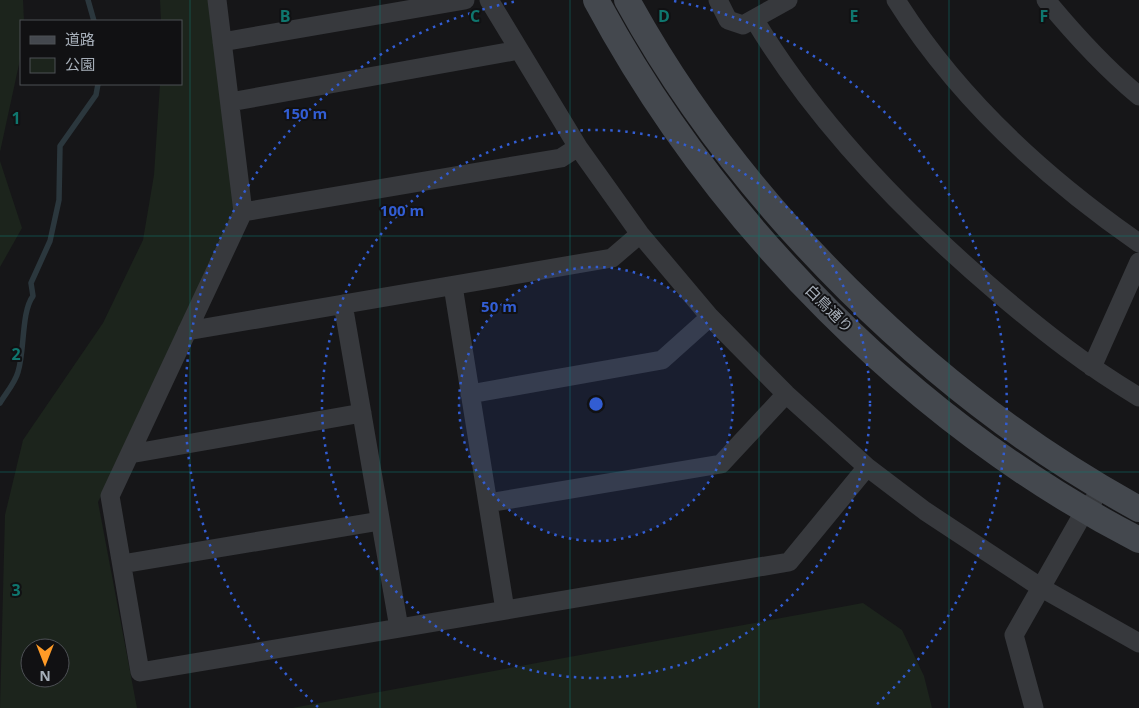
<svg xmlns="http://www.w3.org/2000/svg" width="1139" height="708" viewBox="0 0 1139 708" font-family="'Open Sans','Noto Sans JP',sans-serif">
	<style>
		.green { fill: #1c241c; fill-rule: evenodd }
		.lines { fill: none; stroke-linecap: round; stroke-linejoin: round }
		.stream { stroke: #2b373d; stroke-width: 5.5 }
		.street { stroke: #37393d; stroke-width: 19 }
		.secondary { stroke: #44484e; stroke-width: 26 }
		.grid { fill: none; stroke: #0f766e; stroke-width: 1; stroke-opacity: 0.55 }
		.ring { fill: none; stroke: #325dd3; stroke-width: 2.5; stroke-dasharray: 2.5 5 }
		.labels { text-anchor: middle; stroke-width: 4; stroke-linejoin: round; paint-order: stroke }
		.street-label { font-size: 15px; fill: #a7afb9; stroke: #111113 }
		.grid-label { font-size: 16px; text-anchor: middle; font-weight: bold; fill: #0f766e; stroke: #111113; stroke-width: 4; stroke-linejoin: round; paint-order: stroke }
		.centre { fill: #325dd3; stroke: #111113; stroke-width: 2.5 }
		.ring-label { font-size: 15px; text-anchor: middle; font-weight: bold; fill: #325dd3; stroke: #111113; stroke-width: 4; stroke-linejoin: round; paint-order: stroke }
	</style>
	<rect width="100%" height="100%" fill="#161618"/>
	<path class="green" d="M0 0H23L24 21H21V55L0 152Z
		M160 0H209L237 223 98 502 137 708H0L5 515 23 440 103 323 143 240 154 175 160 84H181V21H161ZM30 648H60V678H30Z
		M0 161 22 228 0 267Z
		M863 603 902 630 924 676 932 708H292Z"/>
	<g class="lines">
		<path class="stream" d="M88 0 94 21
			M0 403C6 393 15 383 18 372 25 350 21 312 33 296L31 283 50 241 59 200 60 146 96 95 98 84"/>
		<path class="street" d="M217 0 243 212 110 496 140 672 789 562 867 467
			M489 0 578 147 640 234 710 317 786 394 867 467 925 511 1040 587 1139 643
			M718 0 728 20 743 25 788 0
			M896 0C958 99 1044 177 1139 243
			M1046 0C1075 35 1104 67 1139 96
			M754 19C817 124 906 215 999 294 1045 333 1087 366 1139 397
			M222 42 465 0
			M230 102 519 50
			M243 212 561 158 578 147
			M453 286 505 610
			M343 304 399 628
			M187 331 612 258 640 234
			M1092 367 1139 262
			M470 394 662 360 710 317
			M130 454 362 413
			M488 503 721 464 786 394
			M122 564 380 521
			M1034 708 1014 635 1084 512 1093 501"/>
		<path class="secondary" d="M596 0C716 224 913 423 1139 540
			M627 0C739 205 935 398 1139 509"/>
	</g>
	<path class="grid" d="M190 0V708M380 0V708M570 0V708M759 0V708M949 0V708M0 236H1139M0 472H1139"/>
	<circle cx="596" cy="404" r="137" fill="#325dd3" fill-opacity=".12"/>
	<g class="ring">
		<circle cx="596" cy="404" r="137"/>
		<circle cx="596" cy="404" r="274"/>
		<path d="M318 707A411 411 0 0 1 518 1M674 1A411 411 0 0 1 874 707"/>
	</g>
	<g class="labels">
		<g class="street-label">
			<text transform="translate(829 309) rotate(45)" y="5">白鳥通り</text>
		</g>
	</g>
	<g class="grid-label">
		<text x="285" y="22">B</text>
		<text x="475" y="22">C</text>
		<text x="664" y="22">D</text>
		<text x="854" y="22">E</text>
		<text x="1044" y="22">F</text>
		<text x="16" y="124">1</text>
		<text x="16" y="360">2</text>
		<text x="16" y="596">3</text>
	</g>
	<circle cx="596" cy="404" r="8" class="centre"/>
	<g class="ring-label">
		<text x="305" y="119">150 m</text>
		<text x="402" y="216">100 m</text>
		<text x="499" y="312">50 m</text>
	</g>
	<rect x="20" y="20" width="162" height="65" fill="#111113" stroke="#4d5055"/>
	<rect x="30" y="36" width="25" height="8" fill="#44484e" stroke="#4d5055"/>
	<text x="65" y="45" font-size="15" fill="#a7afb9">道路</text>
	<rect x="30" y="58" width="25" height="15" fill="#1c241c" stroke="#4d5055"/>
	<text x="65" y="70" font-size="15" fill="#a7afb9">公園</text>
	<g transform="translate(45 663) rotate(180)"><circle r="24" fill="#111113" stroke="#4d5055"/>
	<path d="M0-4L9 19L0 12L-9 19Z" fill="#ff9b27"/>
	<text y="-8" font-size="14" font-weight="bold" text-anchor="middle" fill="#a7afb9">N</text>
	</g>
</svg>
